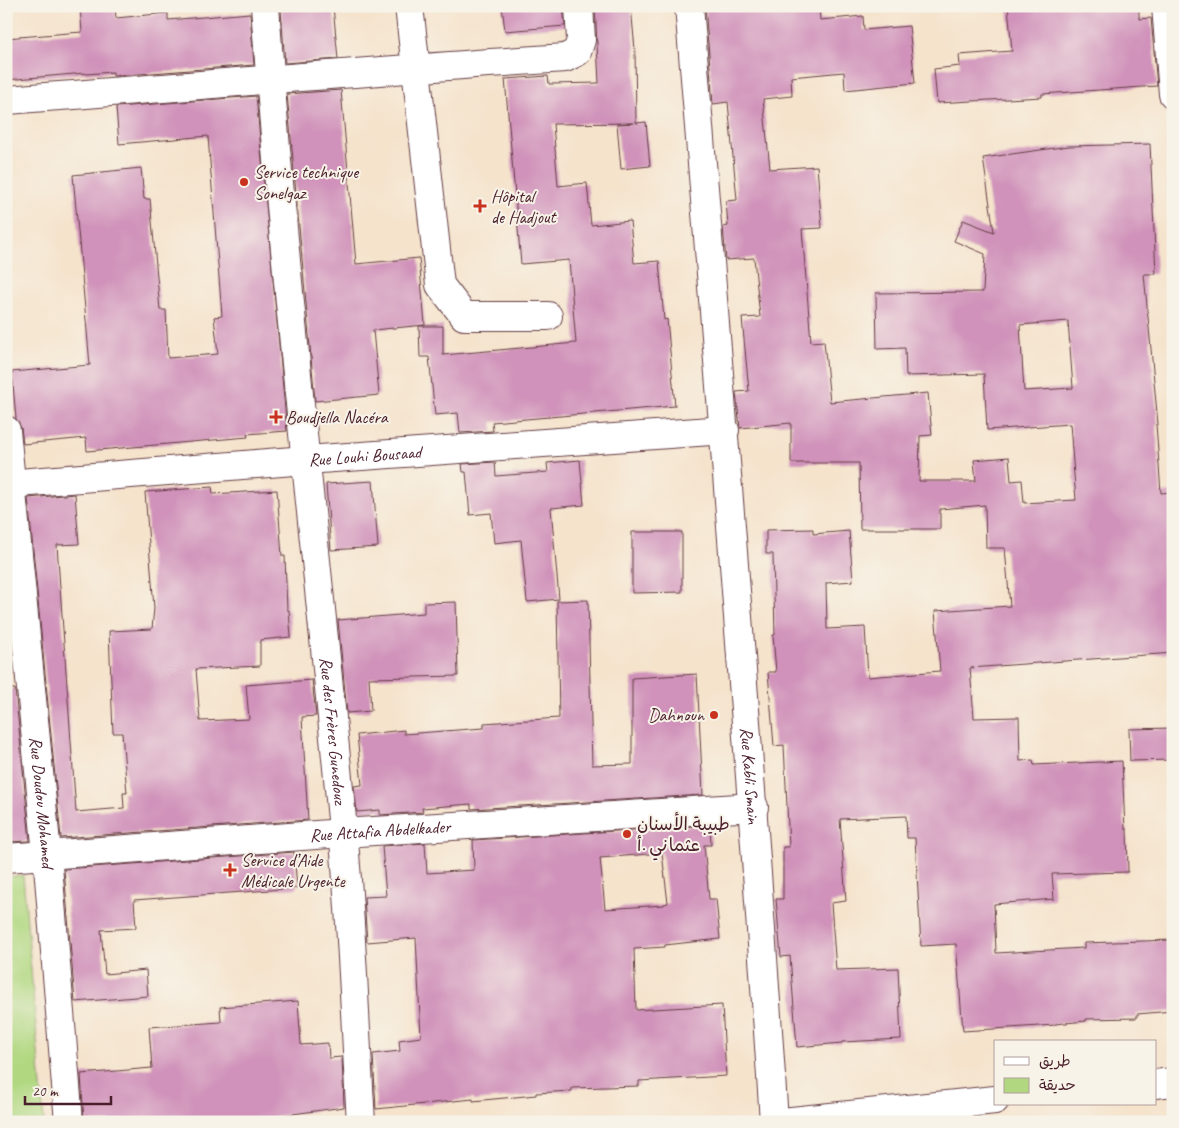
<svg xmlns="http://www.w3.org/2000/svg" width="1179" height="1128" viewBox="0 0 1179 1128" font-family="Caveat,'Playpen Sans Arabic',sans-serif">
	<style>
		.green { fill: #b1d881; stroke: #7e7c56 }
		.building { fill: #d092ba; fill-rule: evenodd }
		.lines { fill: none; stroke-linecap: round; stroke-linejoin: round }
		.minor-casing { stroke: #643c43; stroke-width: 30 }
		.major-casing { stroke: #643c43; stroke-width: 30 }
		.minor { stroke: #fff; stroke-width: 28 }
		.major { stroke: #fff; stroke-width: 28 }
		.poi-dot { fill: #c8321e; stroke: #f7f3e8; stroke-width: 2 }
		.labels { text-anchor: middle; stroke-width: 4; stroke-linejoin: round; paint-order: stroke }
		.poi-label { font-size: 18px; fill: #4a1f2b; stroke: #f7f3e8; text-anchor: start }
		.street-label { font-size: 18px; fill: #4a1f2b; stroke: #f7f3e8 }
	</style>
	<rect width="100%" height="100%" fill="#f7f3e8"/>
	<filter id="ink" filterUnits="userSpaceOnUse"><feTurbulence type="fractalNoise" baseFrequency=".02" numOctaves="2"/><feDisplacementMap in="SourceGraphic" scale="10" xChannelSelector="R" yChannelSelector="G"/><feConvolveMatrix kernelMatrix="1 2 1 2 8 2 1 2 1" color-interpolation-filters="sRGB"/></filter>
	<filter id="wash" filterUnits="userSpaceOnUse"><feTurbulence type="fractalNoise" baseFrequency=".0096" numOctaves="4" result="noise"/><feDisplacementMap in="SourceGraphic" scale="20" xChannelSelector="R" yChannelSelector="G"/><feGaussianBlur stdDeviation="1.12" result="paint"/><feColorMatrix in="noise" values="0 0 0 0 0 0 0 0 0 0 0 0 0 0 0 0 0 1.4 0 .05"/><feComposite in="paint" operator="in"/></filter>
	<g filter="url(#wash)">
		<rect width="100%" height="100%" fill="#f5e3cc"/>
		<path class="green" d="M23 875 44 1122H6V877Z"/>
		<g id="blocks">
			<path class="building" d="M80 6H115L116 18 168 13V20L250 13 254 65 113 76V72L86 74 85 73 6 80V38L82 32Z
				M287 6H333L338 59 285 63 281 10 288 9Z
				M502 6H563L565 26 505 31Z
				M595 6H631L635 50 636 123 646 122 650 166 621 169 617 124 634 123 553 124 558 186 587 183 591 225 630 221 634 263 659 261 664 320 667 319 675 406 492 422 493 431 460 433 458 413 435 415 429 357H420L419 326H443V355L576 343 569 260 521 264 505 79 548 76 549 84 599 83Z
				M705 6H819L820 20 863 16 864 30 909 26 915 83 845 90 844 72 791 77 792 96 763 99 770 169 817 166 822 228 802 229 811 342 824 341 830 402 928 393 932 435 920 436 919 481H976L974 460 1009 457 1011 481 1022 480 1024 503 1076 500 1070 424 987 430 984 374 906 376 905 348 877 349 876 293 983 292 985 254 954 241 963 220 994 232 983 158 1069 146 1150 144 1156 274H1144L1158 424H1156L1161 493 1173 492V653L970 668 974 718 1019 717 1020 761 1033 760 1034 765 1122 761 1125 829H1127L1128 872 1052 874 1054 899 994 904 996 953 1084 948V943L1173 940V1011L1137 1014V1018L1086 1019V1021L1055 1024V1025L963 1031 956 944 921 946 915 838H907L906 816 840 819 846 901 831 903 836 970 898 968 901 1039 842 1042V1043L797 1047 790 956 781 957 776 899H783V847H789L784 745 774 746 768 672H776L773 635H775L773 554H766V530L813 529V534L849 531 853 581 826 583 827 629 865 627 868 677 940 671 935 611 1010 606 1005 548H986L985 505 940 509V529H860L859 463H791V423L740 428 736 392 749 391 742 318 760 317 754 258 726 260 723 227 728 226 726 201 737 200 728 102 713 104ZM1068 321 1073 388 1024 391 1020 325Z
				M1008 6H1139V19L1151 18 1157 86 1042 94V97L937 103 934 69 960 66 959 55 1012 51Z
				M341 90 356 264 419 258 425 325 373 330 379 395 315 401 287 94Z
				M256 96 287 431 247 434 248 437 87 451 86 438 23 444 21 428 16 419 12 372 90 365 73 175 141 168 144 199H150L160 310H166L168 358 218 354 214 317 222 316 208 136 119 144 116 107Z
				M580 460 584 505 551 508 559 599 527 602 521 540 494 543 491 513 470 515 466 472H463L462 464 495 462 496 476 548 472 547 463Z
				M373 481 378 547 331 550 326 484Z
				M212 487 213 494 277 490 282 556H285L287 610H289L291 637 260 640V666L196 669 200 721 249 719 246 685 312 680 316 716 302 717 308 820 61 838 28 498 75 494 79 544 57 545 76 812 124 808 123 793H127L122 733H113L109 631 152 629 154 608 145 492Z
				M632 532H682V592L632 593Z
				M588 600 592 765 632 764V678L697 674 703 795 471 809V804L422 808 423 812 380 815V810L357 812 354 786 362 785 357 735 404 730V734L484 728V723L559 718 557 601Z
				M456 602 458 676 369 678 371 711 347 713 338 620 424 613V603Z
				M6 689H15L30 841 6 842Z
				M1173 728V760L1130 761 1129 729Z
				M710 825 711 845H704L709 899H716L720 939 665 945V947L634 949 636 1010 722 1005 726 1076 639 1081V1086L572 1088V1091L536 1093V1095L473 1101V1099L376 1109 373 1054 400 1051 399 1040 421 1037 416 938 367 942 364 897 386 896 382 846 425 843 427 873 474 870 473 840ZM662 853 668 903 664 904V905L605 909 600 858Z
				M294 852 297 888 134 900 136 928 101 930 105 974 146 970 148 996 75 1002 64 869Z
				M298 1001 301 1045 328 1043 329 1058 342 1057 344 1107 278 1116 279 1117 225 1122H84L81 1074 152 1068 149 1027 221 1022 220 1007Z"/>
		</g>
	</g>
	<g filter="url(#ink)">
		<use href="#blocks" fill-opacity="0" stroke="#643c43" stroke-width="1"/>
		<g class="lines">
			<defs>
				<g id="minor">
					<path id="s1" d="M265 6C284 281 317 555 343 830 352 927 355 1025 361 1122"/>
					<path d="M409 6 440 285 464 316H548"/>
					<path id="s2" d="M689 6C720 378 750 750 774 1122"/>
					<path d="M1166 6 1173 94"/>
					<path d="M6 100C193 86 379 70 565 58L577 52 581 40 579 6"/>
					<path id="s3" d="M6 430 47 854 69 1122"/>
					<path id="s4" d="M6 484 306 460 725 430"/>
					<path id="s5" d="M6 858 343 833 754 807"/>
				</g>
				<path id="major" d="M1155 1084 1173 1082
					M782 1122 995 1100"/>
			</defs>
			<use href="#minor" class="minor-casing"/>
			<use href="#major" class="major-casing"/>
			<use href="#minor" class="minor"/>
			<use href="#major" class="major"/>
		</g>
	</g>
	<g class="poi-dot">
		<circle cx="244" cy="182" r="5"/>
		<path d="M477.5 198.5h5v5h5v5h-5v5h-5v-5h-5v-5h5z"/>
		<path d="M273.5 409.5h5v5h5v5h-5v5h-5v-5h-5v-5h5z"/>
		<circle cx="714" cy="715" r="5"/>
		<circle cx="627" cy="834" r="5"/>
		<path d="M227.5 862.5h5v5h5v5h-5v5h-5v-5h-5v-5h5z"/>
	</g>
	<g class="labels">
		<g class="poi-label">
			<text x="254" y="178">Service technique<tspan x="254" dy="21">Sonelgaz</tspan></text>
			<text x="491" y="202">Hôpital<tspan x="491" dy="21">de Hadjout</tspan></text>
			<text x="286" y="423">Boudjella Nacéra</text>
			<text x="704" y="721" text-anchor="end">Dahnoun</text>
			<text x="637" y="830">طبيبة الأسنان<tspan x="637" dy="21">عثماني .أ</tspan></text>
			<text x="241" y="866">Service d’Aide<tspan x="241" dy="21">Médicale Urgente</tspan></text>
		</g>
		<g class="street-label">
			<text dy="6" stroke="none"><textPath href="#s4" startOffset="360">Rue Louhi Bousaad</textPath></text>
			<text dy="6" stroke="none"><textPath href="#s1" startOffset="728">Rue des Frères Gunedouz</textPath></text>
			<text dy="6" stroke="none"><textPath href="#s2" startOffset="772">Rue Kabli Smain</textPath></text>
			<text dy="6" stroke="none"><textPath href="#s3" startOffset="374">Rue Doudou Mohamed</textPath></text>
			<text dy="6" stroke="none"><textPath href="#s5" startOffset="375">Rue Attafia Abdelkader</textPath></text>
		</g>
	</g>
	<rect width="1179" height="1128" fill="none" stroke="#f7f3e8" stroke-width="25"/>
	<rect x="994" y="1040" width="162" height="65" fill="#f7f3e8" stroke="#b29e9c"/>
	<rect x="1004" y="1057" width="25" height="8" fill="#ffffff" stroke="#b29e9c"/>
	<text x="1039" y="1066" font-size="15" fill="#4a1f2b">طريق</text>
	<rect x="1004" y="1078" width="25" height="15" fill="#b1d881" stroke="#b29e9c"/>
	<text x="1039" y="1090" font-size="15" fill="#4a1f2b">حديقة</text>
	<path d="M25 1096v8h86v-8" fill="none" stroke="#4a1f2b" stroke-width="2.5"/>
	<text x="32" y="1096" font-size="15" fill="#4a1f2b" stroke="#f7f3e8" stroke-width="4" paint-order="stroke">20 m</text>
</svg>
